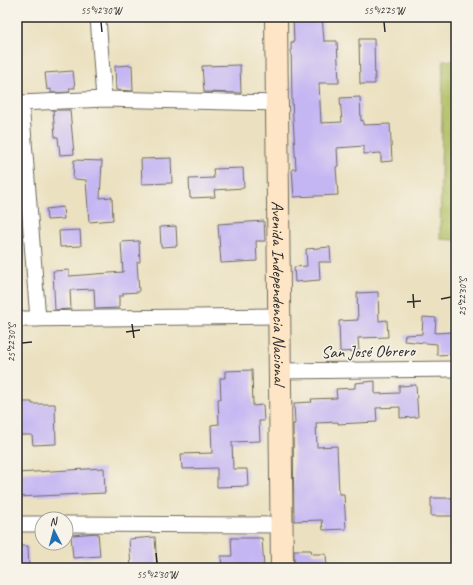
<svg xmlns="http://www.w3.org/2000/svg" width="473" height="585" viewBox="0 0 473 585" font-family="Caveat,sans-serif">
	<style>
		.green { fill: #b1bf62; stroke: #6e7546 }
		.building { fill: #c4b5f3 }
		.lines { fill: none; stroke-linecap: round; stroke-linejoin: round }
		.minor-casing { stroke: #6e6b5f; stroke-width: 17 }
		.secondary-casing { stroke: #6e6b5f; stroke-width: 24 }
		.minor { stroke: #fff; stroke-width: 15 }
		.secondary { stroke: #fde5c5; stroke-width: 22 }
		.ticks { fill: none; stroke: #2b2b2b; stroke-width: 1.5 }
		.labels { text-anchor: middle; stroke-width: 3; stroke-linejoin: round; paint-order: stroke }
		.street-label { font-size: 17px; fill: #2b2b2b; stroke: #f7f3e8 }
		.neatline { fill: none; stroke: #2b2b2b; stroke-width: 1.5 }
		.ticks-label { font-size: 10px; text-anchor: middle; fill: #2b2b2b }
	</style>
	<rect width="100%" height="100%" fill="#f7f3e8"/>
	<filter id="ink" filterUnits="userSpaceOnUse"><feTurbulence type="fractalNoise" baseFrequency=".025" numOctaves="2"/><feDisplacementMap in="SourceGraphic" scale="8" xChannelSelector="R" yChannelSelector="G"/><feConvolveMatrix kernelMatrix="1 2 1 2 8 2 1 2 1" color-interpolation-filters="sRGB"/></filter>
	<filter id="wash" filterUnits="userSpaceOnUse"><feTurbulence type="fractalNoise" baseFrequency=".012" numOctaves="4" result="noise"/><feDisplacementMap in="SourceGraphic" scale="16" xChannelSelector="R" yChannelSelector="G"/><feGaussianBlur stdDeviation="0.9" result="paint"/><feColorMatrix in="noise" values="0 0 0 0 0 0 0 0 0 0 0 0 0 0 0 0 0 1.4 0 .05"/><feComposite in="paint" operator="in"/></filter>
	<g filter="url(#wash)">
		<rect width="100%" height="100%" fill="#ebe1c0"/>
		<path class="green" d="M443 60 456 61V240L440 239Z"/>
		<g id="blocks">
			<path class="building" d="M293 17H322L324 41H337L339 83H319L321 123 342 122 340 98 360 97 361 121 363 120V125L390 124 392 161 381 162V153L364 154V146L337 148 338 166 336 167 338 195 294 197 292 169H296L292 101 291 42H294Z
				M359 39H374L375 84H360Z
				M132 65 133 91 116 90 115 66Z
				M240 65 241 93 204 92 202 66Z
				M73 71 75 88H69L70 92 51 93V89L47 90 45 73Z
				M53 110H70L74 154 60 155 58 137H55Z
				M171 158 172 183 142 184 141 159Z
				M74 160 102 161 100 198 112 197 113 220 89 222 86 180 73 179Z
				M243 168 244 188 214 190 215 197 190 198 189 179 214 178 213 169Z
				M63 207 64 219 47 220 46 209Z
				M264 221 265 241H256L257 261 221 263 218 224Z
				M176 226 177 246 161 247 160 227Z
				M80 230 81 246 60 247 59 231Z
				M139 241 140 262H137L139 292 123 293V296H119V308L95 309 94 289 70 290 71 309 55 310 53 271 69 270V276L123 272 121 242Z
				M330 247 331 262H319L320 280 295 282 294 267 307 266 306 249Z
				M378 292 379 321 387 320 388 337 358 338 359 351 340 352 339 321 358 320 357 293Z
				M423 317 436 318 435 333 454 332 456 354 437 355V344L404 341 405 335 422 334Z
				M252 370 253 406 263 405 264 421H259L260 441 232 442 233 469H247L248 486 217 487V468L182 469 181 454 212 453 211 425 219 424 218 399H221L220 378H225V371Z
				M375 381V394L399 393V386L416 385 418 417 400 418V407L376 408 377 422 338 424V422L316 423 317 447 337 446 339 494H344L346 529 323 530 322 520 294 521 293 424H295L294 403 312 402 311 399 337 398 336 389 355 388V383Z
				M17 402H32V404H55L56 444 33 445 32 435H17Z
				M104 468 105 493 17 497V473Z
				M431 498H456V516H431Z
				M98 533 100 556 73 558 71 535Z
				M155 537 157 566 131 568 129 539Z
				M231 538H262L264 568H222L221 556H232Z
				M17 546H28L29 568H17Z
				M294 550H311L312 554H326L327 568H294Z"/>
		</g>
	</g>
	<g filter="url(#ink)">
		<use href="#blocks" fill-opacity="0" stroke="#6e6b5f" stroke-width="1"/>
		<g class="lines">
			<defs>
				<path id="minor" d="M98 17 104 99
					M17 319 279 316
					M38 319 21 103 104 99 277 103
					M280 371 456 369
					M17 524H42
					M66 524 282 525"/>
				<g id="secondary">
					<path id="s1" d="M276 17 282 568"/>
				</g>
			</defs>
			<use href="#minor" class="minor-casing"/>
			<use href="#secondary" class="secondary-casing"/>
			<use href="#minor" class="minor"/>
			<use href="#secondary" class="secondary"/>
		</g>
	</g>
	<path class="ticks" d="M101 22 102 32M384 22 385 32M413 294 414 308M441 299 451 297M407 302 421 301M132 324 134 338M126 332 140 330M22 343 32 342M156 553 157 563"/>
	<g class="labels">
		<g class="street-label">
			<text dy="6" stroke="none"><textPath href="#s1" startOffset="276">Avenida Independencia Nacional</textPath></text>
			<text transform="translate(368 351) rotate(-1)" y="6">San José Obrero</text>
		</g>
	</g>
	<rect width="473" height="585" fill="none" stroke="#f7f3e8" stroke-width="44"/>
	<g transform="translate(54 531) rotate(354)"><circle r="19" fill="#f7f3e8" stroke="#a5a39c"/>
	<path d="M0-3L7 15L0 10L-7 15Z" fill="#1f6fb2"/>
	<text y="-6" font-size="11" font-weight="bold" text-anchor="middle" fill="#2b2b2b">N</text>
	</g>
	<rect x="22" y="22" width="429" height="541" class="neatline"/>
	<g class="ticks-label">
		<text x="101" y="14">55°42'30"W</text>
		<text x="384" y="14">55°42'25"W</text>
		<text transform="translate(462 297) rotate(-90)" y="4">25°22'30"S</text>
		<text transform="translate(11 343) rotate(-90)" y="4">25°22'30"S</text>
		<text x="157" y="578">55°42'30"W</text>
	</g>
</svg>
